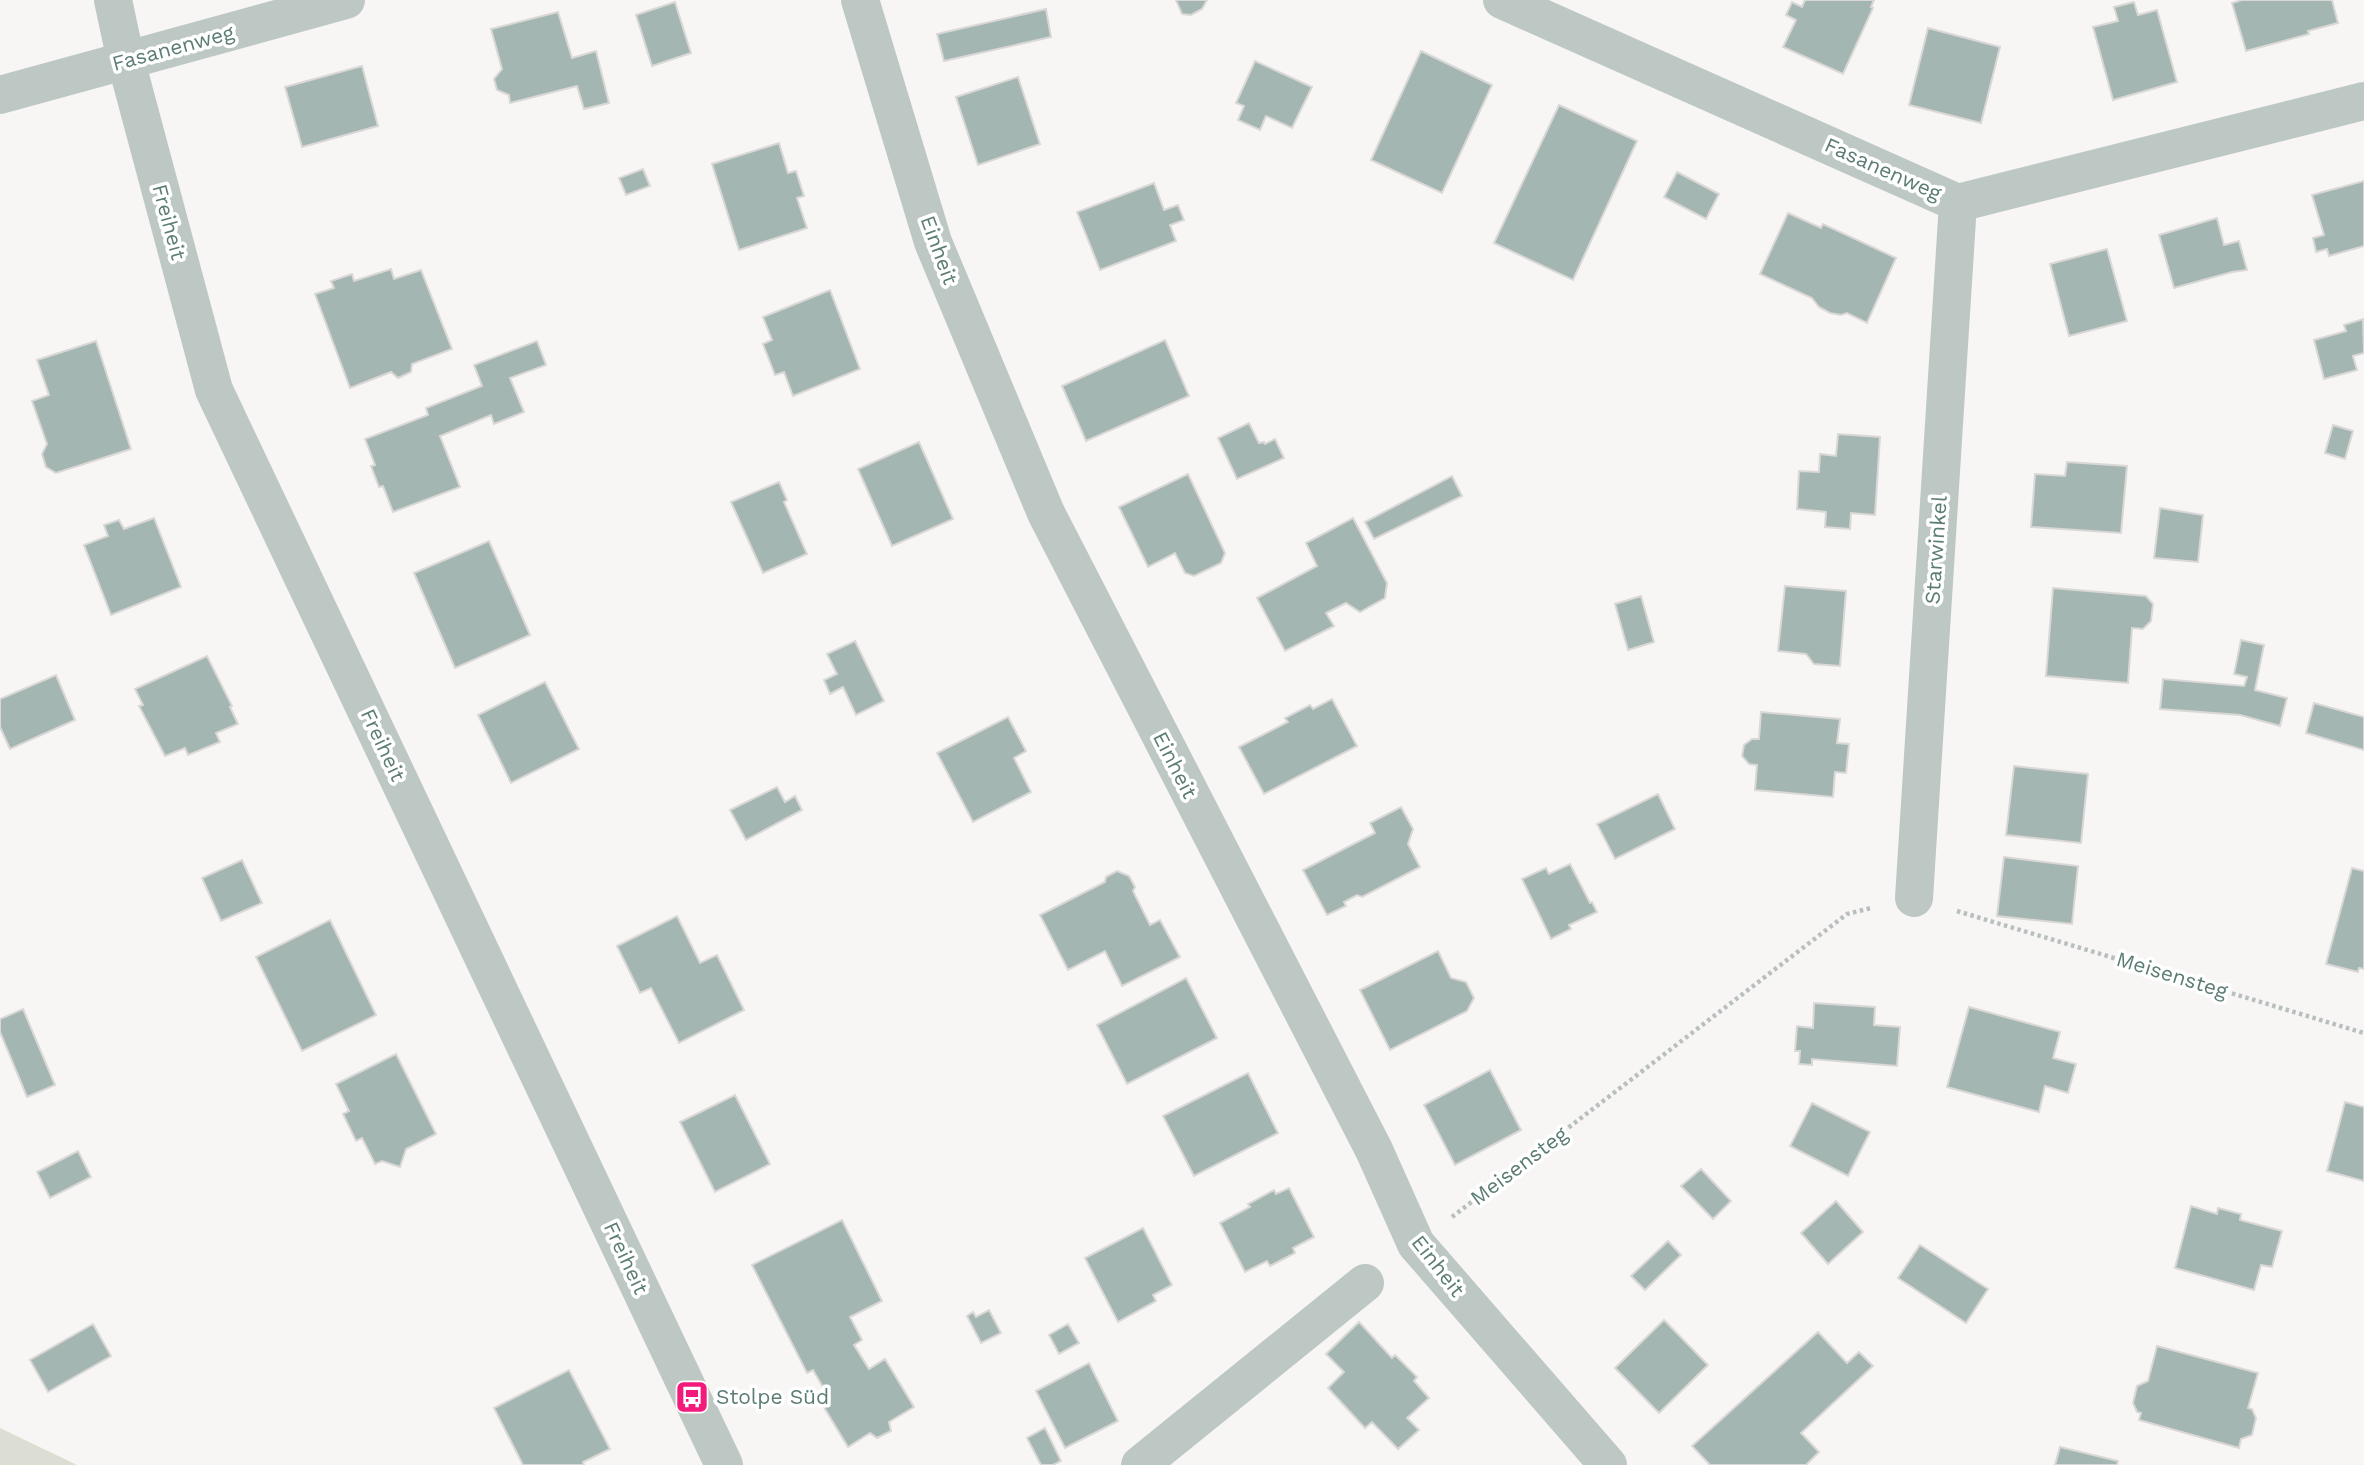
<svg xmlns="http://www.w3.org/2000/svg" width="2364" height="1465" viewBox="0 0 2364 1465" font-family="'Work Sans',sans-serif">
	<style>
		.green { fill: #ddded3 }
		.building { fill: #a4b6b2; stroke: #dad8d7; stroke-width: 2 }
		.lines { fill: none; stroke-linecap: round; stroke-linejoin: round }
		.path { stroke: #b8bfbe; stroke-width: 4.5; stroke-dasharray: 3.5 3.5; stroke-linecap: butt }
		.minor { stroke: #bdc8c5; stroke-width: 38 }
		.labels { text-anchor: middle; stroke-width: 7; stroke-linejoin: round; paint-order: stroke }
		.street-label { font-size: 21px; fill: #5c7d75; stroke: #fff }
		.poi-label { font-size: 21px; fill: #5c7d75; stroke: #fff; text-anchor: start }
	</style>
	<rect width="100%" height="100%" fill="#f8f6f5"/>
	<path class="green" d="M0 1428 75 1464 76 1465H0Z"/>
	<path class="building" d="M1176 0H1207L1202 9 1191 15 1182 14Z
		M1805 0H1874L1871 7 1873 8 1843 74 1783 47 1796 20 1786 15 1792 2 1802 7Z
		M2242 0H2332L2338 23 2308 31 2309 34 2246 51 2232 3Z
		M675 2 691 53 652 66 636 15Z
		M2134 2 2138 15 2157 10 2177 82 2113 100 2093 27 2118 21 2114 7Z
		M1046 9 1051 37 944 61 937 34Z
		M558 12 572 58 596 51 609 103 584 109 577 86 510 103 509 95 497 90 494 79 502 69 491 29Z
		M1928 28 2000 47 1981 123 1909 105Z
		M1421 51 1492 85 1442 193 1371 160Z
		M1255 61 1312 87 1292 128 1266 116 1260 130 1238 120 1244 106 1236 103Z
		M362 66 378 126 302 147 285 87Z
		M1018 77 1040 144 978 165 956 97Z
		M1559 105 1637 141 1573 280 1494 243Z
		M779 143 788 173 796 171 804 196 797 198 807 228 739 250 712 164Z
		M643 169 650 186 626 195 619 178Z
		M1677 172 1719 194 1706 219 1664 197Z
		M2364 181V246L2329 256 2327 249 2316 252 2313 238 2324 235 2312 195Z
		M1154 183 1164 210 1178 205 1184 220 1170 225 1176 241 1100 270 1077 212Z
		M1788 213 1821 228 1823 224 1896 258 1867 323 1847 313 1841 315 1830 313 1819 307 1812 298 1760 274Z
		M2217 218 2224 245 2239 241 2247 270 2232 272 2174 288 2159 235Z
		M2107 249 2127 321 2069 336 2050 264Z
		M391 269 394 279 421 270 452 349 412 364 411 372 398 378 391 372 350 388 315 294 334 288 331 281 352 274 354 281Z
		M830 290 860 369 793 396 784 372 775 375 763 344 772 340 763 317Z
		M2363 319 2364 353 2353 356 2357 370 2324 379 2314 340 2346 331 2344 325Z
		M1165 340 1189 396 1086 441 1062 386Z
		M96 341 131 449 56 473 46 467 42 454 47 444 32 401 49 395 37 360Z
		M537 341 546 365 510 378 524 412 494 424 491 415 440 436 460 487 393 512 383 486 379 487 371 466 375 465 365 439 428 415 426 408 482 386 474 365Z
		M1249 423 1259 443 1264 442 1265 444 1275 439 1284 458 1237 479 1218 438Z
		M2333 425 2353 431 2345 459 2325 453Z
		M1838 434 1880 437 1875 515 1851 513 1850 529 1825 527 1826 512 1797 509 1799 471 1819 472 1820 454 1836 456Z
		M919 442 953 519 892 546 858 469Z
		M2067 462 2127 466 2121 533 2031 527 2035 474 2065 476Z
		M1188 474 1225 553 1221 563 1194 576 1185 573 1175 553 1148 567 1119 507Z
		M1452 476 1462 496 1374 539 1365 522Z
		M779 482 787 500 784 502 807 554 763 573 731 502Z
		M2160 508 2203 515 2198 562 2154 558Z
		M154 518 181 587 111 615 84 545 108 536 104 525 119 520 124 529Z
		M1353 518 1387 583 1385 598 1360 612 1346 603 1326 613 1334 626 1285 651 1257 598 1317 566 1306 543Z
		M489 541 530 635 455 668 414 573Z
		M1785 586 1846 591 1840 666 1814 664 1806 654 1778 651Z
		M2053 588 2146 596 2153 604 2151 621 2143 629 2132 628 2128 683 2046 676Z
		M1641 596 1654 642 1628 650 1615 604Z
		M2241 640 2264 645 2255 690 2287 698 2280 726 2240 715 2160 709 2163 679 2244 686 2247 677 2234 674Z
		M855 641 884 701 856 715 843 687 830 694 824 680 837 674 827 654Z
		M207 656 232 706 230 707 238 724 216 733 220 742 188 755 185 748 165 756 139 706 143 705 135 689Z
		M56 675 75 720 10 749 0 727V699Z
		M545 682 579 749 511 783 478 715Z
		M1332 699 1357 746 1264 794 1239 747 1288 722 1285 718 1310 705 1313 709Z
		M2314 703 2364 717V750L2306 733Z
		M1761 712 1840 719 1837 743 1849 744 1846 773 1835 772 1833 797 1755 790 1757 765 1749 764 1742 756 1744 745 1752 739H1759Z
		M1008 717 1026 751 1014 758 1031 792 973 822 937 753Z
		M2014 766 2088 774 2081 843 2006 835Z
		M777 787 785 802 795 796 802 810 746 840 730 810Z
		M1658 794 1675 829 1615 859 1597 824Z
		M1401 807 1413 829 1408 844 1420 867 1362 897 1357 895 1344 902 1346 906 1327 915 1303 870 1375 833 1370 823Z
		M2004 857 2078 866 2072 924 1997 916Z
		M242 860 262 903 221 921 202 878Z
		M1570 864 1590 903 1592 902 1597 912 1569 925 1571 929 1551 939 1522 879 1546 868 1549 874Z
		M2352 868 2364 871V969L2359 968 2358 972 2326 964Z
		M1117 871 1129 876 1135 887 1133 891 1150 925 1160 920 1180 957 1122 986 1105 951 1068 970 1040 915 1105 882 1106 877Z
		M677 916 700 963 717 955 744 1010 679 1043 651 988 640 993 617 946Z
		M330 920 376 1015 302 1051 256 957Z
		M1438 951 1451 978 1466 982 1474 998 1467 1011 1390 1050 1360 990Z
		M1186 978 1217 1038 1127 1084 1097 1025Z
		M1814 1003 1875 1007 1874 1025 1900 1027 1897 1066 1812 1059V1065L1799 1064 1800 1051H1795L1797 1026 1813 1028Z
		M1969 1007 2060 1032 2053 1058 2076 1064 2068 1093 2045 1086 2039 1112 1947 1087Z
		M23 1009 55 1085 27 1097 0 1032V1019Z
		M396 1054 436 1134 406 1149 400 1167 382 1161 375 1164 362 1138 356 1141 343 1114 349 1111 336 1084Z
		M1490 1070 1521 1130 1455 1165 1424 1105Z
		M1248 1073 1278 1133 1194 1176 1163 1116Z
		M735 1095 770 1164 715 1192 680 1122Z
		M2345 1102 2364 1107V1181L2327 1171Z
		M1812 1103 1870 1132 1848 1176 1790 1146Z
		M78 1151 91 1177 50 1198 37 1172Z
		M1701 1169 1731 1201 1713 1219 1681 1186Z
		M1289 1188 1314 1237 1293 1248 1295 1253 1270 1266 1267 1261 1245 1272 1220 1223 1250 1207 1248 1204 1274 1190 1276 1194Z
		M1836 1201 1863 1232 1828 1264 1801 1233Z
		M2191 1206 2217 1214 2218 1208 2241 1214 2240 1220 2282 1231 2272 1267 2261 1265 2254 1290 2175 1268Z
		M842 1220 882 1301 850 1317 862 1340 854 1345 869 1369 885 1359 914 1407 889 1422 891 1431 877 1438 870 1433 848 1447 819 1399 827 1394 813 1370 807 1373 752 1265Z
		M1143 1228 1172 1285 1153 1295 1156 1301 1118 1322 1085 1258Z
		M1668 1241 1681 1255 1645 1290 1631 1276Z
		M1920 1245 1988 1289 1966 1323 1898 1278Z
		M989 1310 1001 1333 981 1343 967 1316 973 1312 976 1317Z
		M1664 1320 1708 1365 1659 1413 1615 1368Z
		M1359 1322 1392 1358 1395 1355 1417 1377 1414 1381 1429 1398 1407 1418 1419 1430 1398 1449 1372 1422 1365 1428 1328 1388 1344 1372 1326 1354Z
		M93 1324 111 1356 48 1392 30 1360Z
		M1068 1324 1079 1343 1059 1354 1049 1335Z
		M1818 1332 1847 1363 1859 1352 1873 1366 1801 1433 1819 1452 1806 1465H1710L1692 1446Z
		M2157 1346 2258 1373 2248 1408 2252 1409 2256 1418 2252 1435 2241 1439 2239 1448 2139 1420 2141 1413 2137 1412 2133 1403 2137 1386 2148 1381Z
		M1089 1363 1118 1421 1065 1448 1036 1391Z
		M569 1370 610 1449 583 1462 584 1465H523L494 1408Z
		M1045 1428 1061 1461 1053 1465H1041L1027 1438Z
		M2060 1447 2118 1461 2117 1465H2055Z"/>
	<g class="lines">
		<path class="path" d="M1957 911 2364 1033
			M1452 1217 1847 914 1871 908"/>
		<path class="minor" d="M113 0 126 61 214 390 724 1465
			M860 0 933 242 1046 513 1374 1150 1416 1244 1608 1465
			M1502 0 1958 203 2364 101
			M0 95 346 0
			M1914 898 1958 203
			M1140 1465 1365 1283"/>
	</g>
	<defs>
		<symbol id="bus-square" viewBox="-11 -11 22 22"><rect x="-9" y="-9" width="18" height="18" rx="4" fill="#f31a7c" stroke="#fff"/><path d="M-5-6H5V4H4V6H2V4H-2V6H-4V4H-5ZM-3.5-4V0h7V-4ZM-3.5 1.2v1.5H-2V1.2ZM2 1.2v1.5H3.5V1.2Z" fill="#fff"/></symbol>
	</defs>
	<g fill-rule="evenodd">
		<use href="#bus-square" x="673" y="1378" width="38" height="38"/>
	</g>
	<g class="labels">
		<g class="street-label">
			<text transform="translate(173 48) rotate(-15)" y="7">Fasanenweg</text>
			<text transform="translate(1883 169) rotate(24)" y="7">Fasanenweg</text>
			<text transform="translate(169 222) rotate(75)" y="7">Freiheit</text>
			<text transform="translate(939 250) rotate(70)" y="7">Einheit</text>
			<text transform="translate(1936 550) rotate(-86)" y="7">Starwinkel</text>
			<text transform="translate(383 745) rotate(65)" y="7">Freiheit</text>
			<text transform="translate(1175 765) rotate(63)" y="7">Einheit</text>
			<text transform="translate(2172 975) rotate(17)" y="7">Meisensteg</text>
			<text transform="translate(1519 1166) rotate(-37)" y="7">Meisensteg</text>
			<text transform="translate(626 1258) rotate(65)" y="7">Freiheit</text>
			<text transform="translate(1438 1266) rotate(52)" y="7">Einheit</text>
		</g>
		<g class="poi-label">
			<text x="716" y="1404">Stolpe Süd</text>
		</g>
	</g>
</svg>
